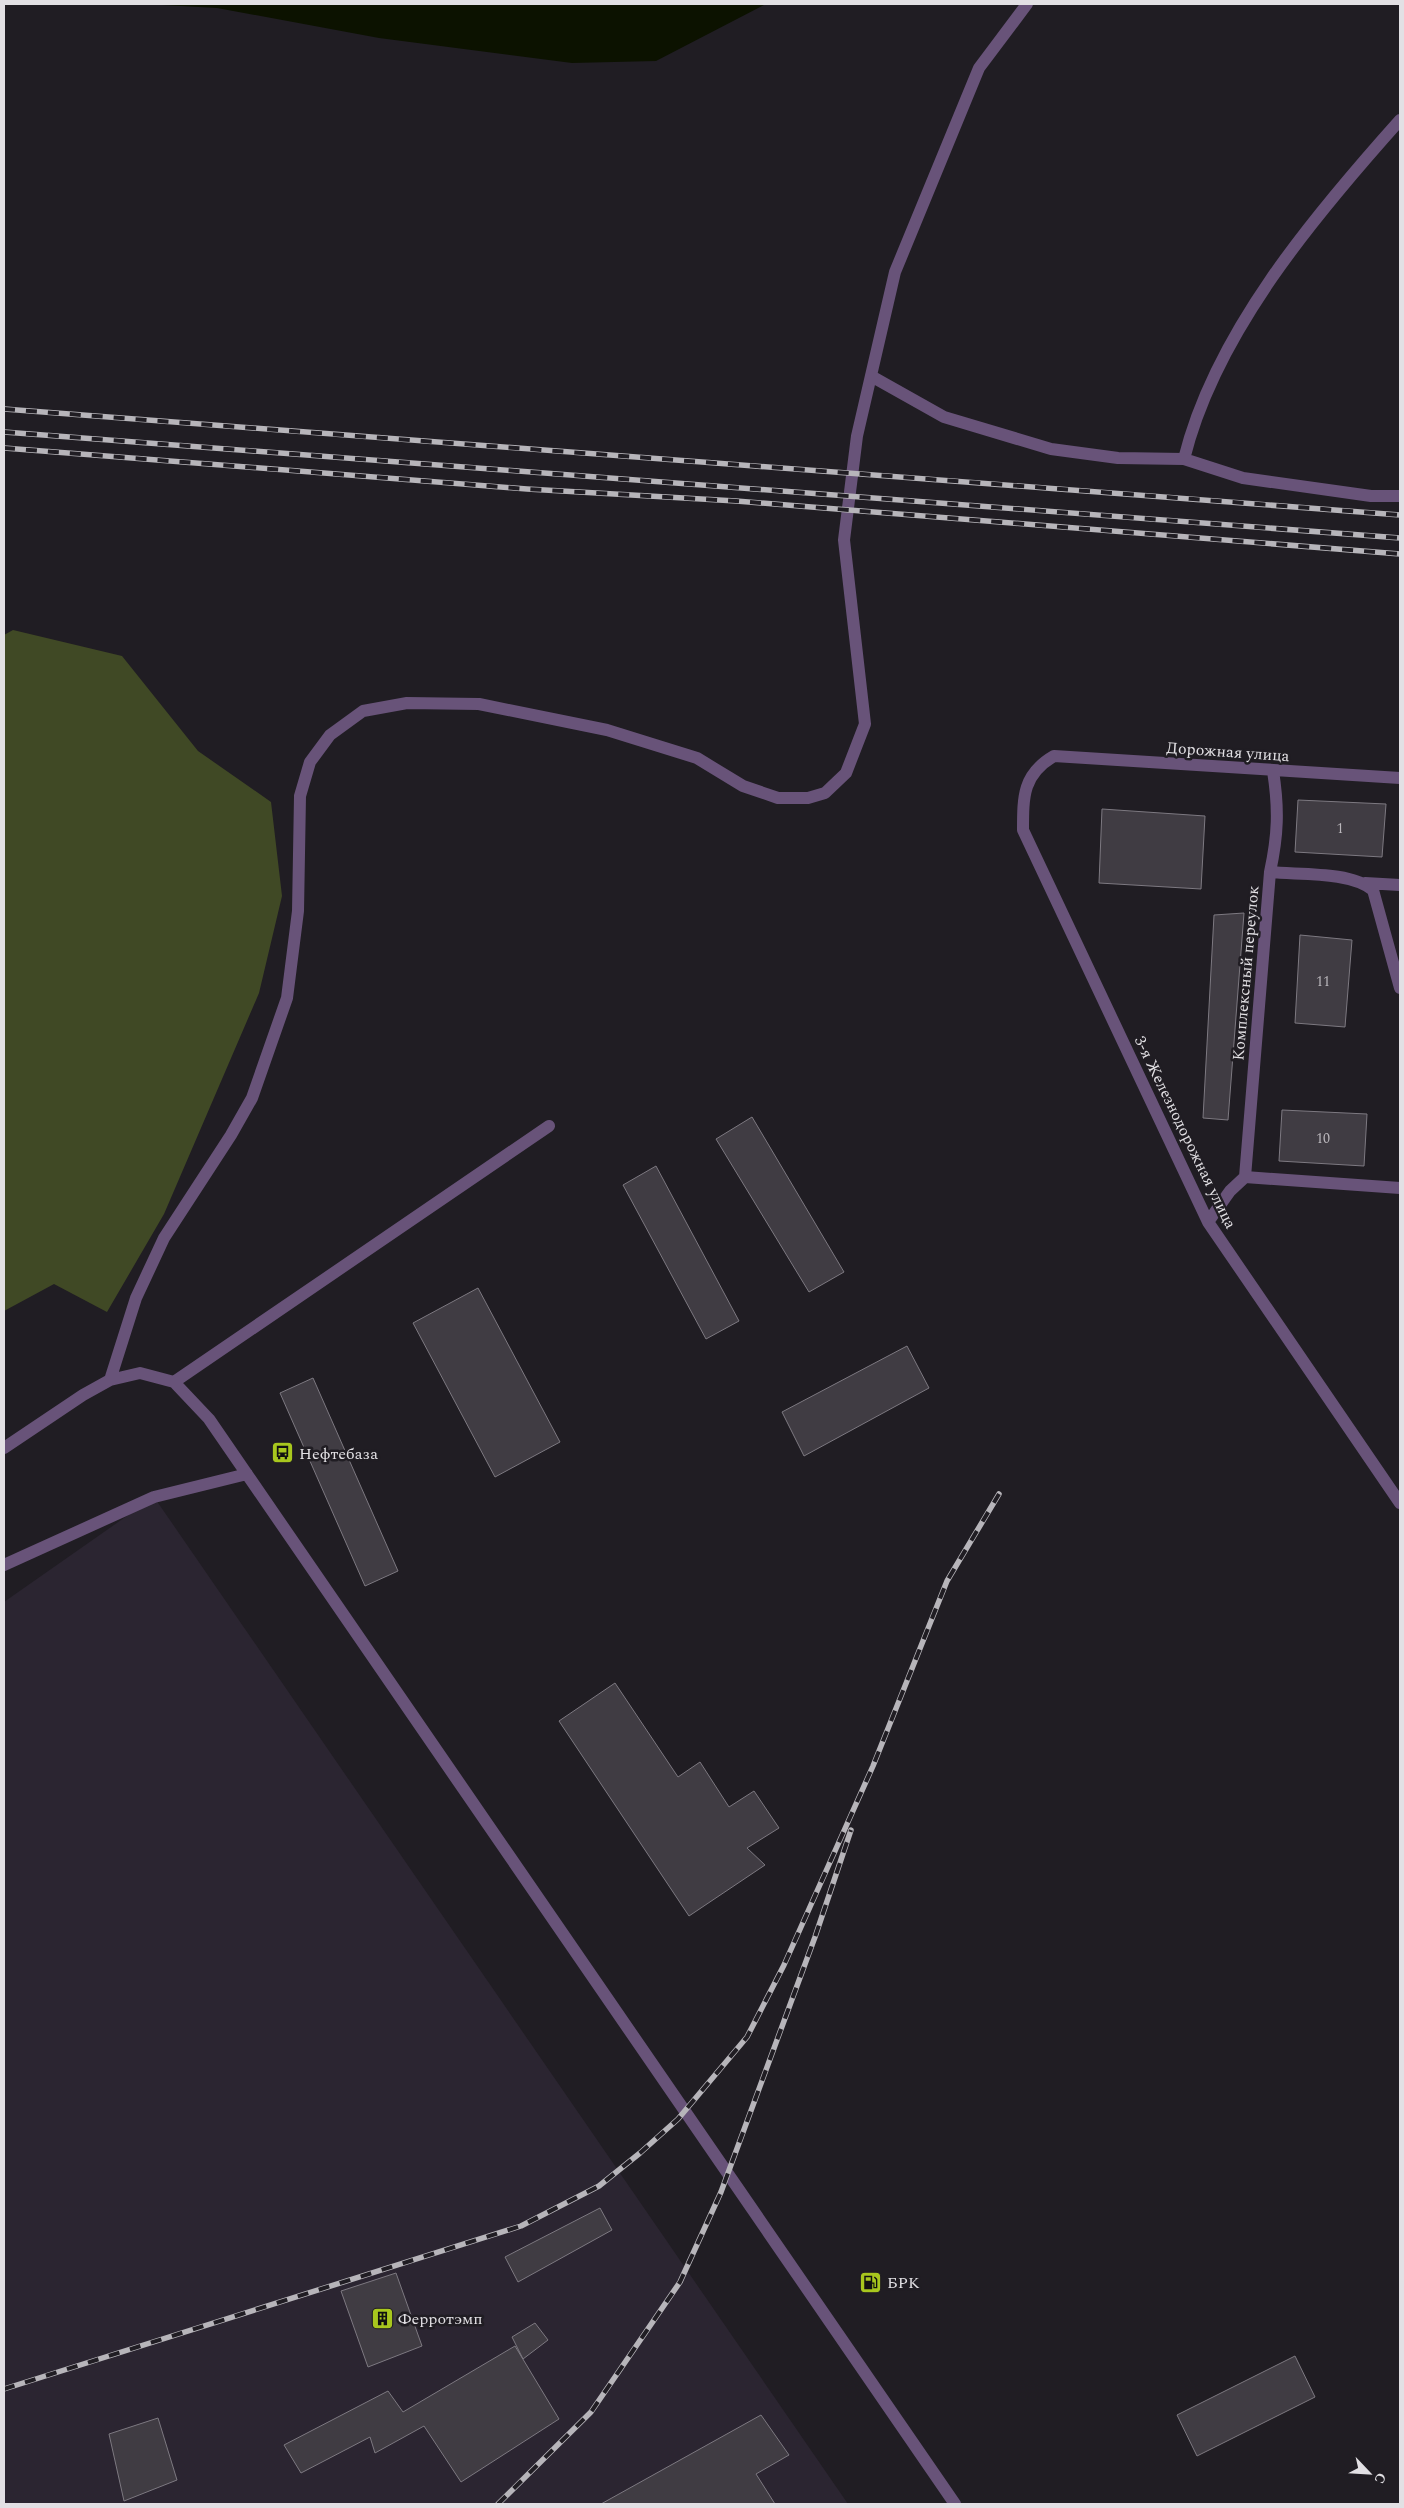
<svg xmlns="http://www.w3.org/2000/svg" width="1404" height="2508" viewBox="0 0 1404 2508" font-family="Spectral,serif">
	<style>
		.built { fill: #2b2531 }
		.green { fill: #404925 }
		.water { fill: #0c1200 }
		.building { fill: #403c43; stroke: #7d7981 }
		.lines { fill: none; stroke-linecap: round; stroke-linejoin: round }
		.minor { stroke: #685379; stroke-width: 12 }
		.rail-casing { stroke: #b7b5ba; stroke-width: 5.5 }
		.rail { stroke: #201d23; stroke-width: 4; stroke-dasharray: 11; stroke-linecap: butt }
		.labels { text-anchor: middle; stroke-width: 5; stroke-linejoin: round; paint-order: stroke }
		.number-label { font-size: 14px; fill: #bab7bc }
		.street-label { font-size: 16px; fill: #e2e0e4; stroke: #201d23 }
		.poi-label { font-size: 16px; fill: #e2e0e4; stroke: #201d23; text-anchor: start }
	</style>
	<rect width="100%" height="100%" fill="#201d23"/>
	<path class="built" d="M154 1497 848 2504H4V1602Z"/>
	<path class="green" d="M13 630 122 656 198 751 271 802 282 896 259 993 164 1214 107 1312 54 1284 4 1311V635Z"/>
	<path class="water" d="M144 4H766L656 61 572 63 379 38 217 8Z"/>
	<path class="building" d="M1298 800 1386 804 1382 857 1295 852Z
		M1102 809 1205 816 1201 889 1099 883Z
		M1244 913 1228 1120 1203 1118 1214 915Z
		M1300 935 1352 940 1345 1027 1295 1023Z
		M1282 1110 1367 1114 1364 1166 1279 1161Z
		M752 1117 844 1272 809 1292 716 1139Z
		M656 1166 739 1321 706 1339 623 1185Z
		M478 1288 560 1442 495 1477 413 1323Z
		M907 1346 929 1388 804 1456 782 1412Z
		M313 1378 398 1571 365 1586 280 1393Z
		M615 1683 678 1777 700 1762 729 1807 754 1791 779 1828 747 1848 765 1865 689 1916 559 1721Z
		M600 2208 612 2230 518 2282 505 2257Z
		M396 2273 422 2346 368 2367 341 2291Z
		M535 2323 548 2340 523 2359 512 2337Z
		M515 2346 559 2419 461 2482 424 2426 375 2453 370 2437 301 2473 284 2445 388 2391 403 2412Z
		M1295 2356 1315 2397 1197 2456 1177 2415Z
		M761 2415 789 2455 756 2474 775 2504H601Z
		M158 2418 177 2480 124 2501 109 2434Z"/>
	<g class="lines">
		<path class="minor" d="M871 376 944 417 1051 449 1118 458 1184 459C1215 333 1315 215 1400 120
			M1184 459 1243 478 1371 496H1400
			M1400 778 1054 756C1023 774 1023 796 1023 830L1208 1222 1400 1503
			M1270 872C1299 875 1350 871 1373 890L1400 988
			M1365 883 1400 885
			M1245 1177 1270 872C1278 835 1279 809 1273 771
			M1208 1222 1230 1191 1245 1177 1400 1188
			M110 1380 136 1298 164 1238 231 1135 252 1098 287 998 298 911 300 796 310 762 330 735 363 711 407 703 479 704 607 730 697 758 743 786 778 798H808L825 793 846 773 865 724 844 540 857 436 895 272 979 68 1027 4
			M174 1382 549 1126
			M4 1448 83 1395 110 1380 140 1373 174 1382 209 1419 955 2504
			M4 1565 154 1497 247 1474"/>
		<defs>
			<path id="rail" d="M4 409C469 445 935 479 1400 515
				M4 432 1400 538
				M4 448 527 489 736 501 1400 554
				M4 2389 521 2226 599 2186 640 2153 678 2119 747 2037 784 1965 873 1766 947 1581 999 1494
				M498 2504 591 2412 680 2282 721 2192 815 1937 851 1830"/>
		</defs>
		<use href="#rail" class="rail-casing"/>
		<use href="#rail" class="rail"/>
	</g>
	<defs>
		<symbol id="bus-square" viewBox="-11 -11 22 22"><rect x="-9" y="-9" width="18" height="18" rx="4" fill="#a8c71e" stroke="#201d23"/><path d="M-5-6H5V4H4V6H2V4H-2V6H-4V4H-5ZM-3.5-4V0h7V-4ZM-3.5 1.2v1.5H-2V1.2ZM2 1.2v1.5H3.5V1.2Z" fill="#111"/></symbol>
		<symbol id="fuel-square" viewBox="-11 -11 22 22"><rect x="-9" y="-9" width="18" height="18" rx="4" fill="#a8c71e" stroke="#201d23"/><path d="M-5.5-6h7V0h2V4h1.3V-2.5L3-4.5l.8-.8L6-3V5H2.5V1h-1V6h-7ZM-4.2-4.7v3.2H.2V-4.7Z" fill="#111"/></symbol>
		<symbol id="building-square" viewBox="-11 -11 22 22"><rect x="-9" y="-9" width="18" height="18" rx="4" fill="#a8c71e" stroke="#201d23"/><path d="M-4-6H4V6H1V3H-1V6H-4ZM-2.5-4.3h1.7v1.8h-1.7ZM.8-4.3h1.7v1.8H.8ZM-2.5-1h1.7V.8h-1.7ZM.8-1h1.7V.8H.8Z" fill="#111"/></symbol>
	</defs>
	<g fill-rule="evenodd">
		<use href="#bus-square" x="270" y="1440" width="25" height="25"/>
		<use href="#fuel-square" x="858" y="2270" width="25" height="25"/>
		<use href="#building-square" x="370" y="2306" width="25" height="25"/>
	</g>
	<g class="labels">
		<g class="number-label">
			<text x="1340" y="833">1</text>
			<text x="1323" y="986">11</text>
			<text x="1323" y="1143">10</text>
		</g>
		<g class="street-label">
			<text transform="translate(1228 751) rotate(4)" y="6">Дорожная улица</text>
			<text transform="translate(1245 973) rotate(-85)" y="6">Комплексный переулок</text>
			<text transform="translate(1186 1132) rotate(64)" y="6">3-я Железнодорожная улица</text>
		</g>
		<g class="poi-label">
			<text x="299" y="1459">Нефтебаза</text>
			<text x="887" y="2288">БРК</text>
			<text x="398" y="2324">Ферротэмп</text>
		</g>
	</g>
	<rect width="1404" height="2508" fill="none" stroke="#e2e0e4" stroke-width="10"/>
	<g transform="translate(1369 2473) rotate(115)" stroke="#201d23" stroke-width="4" paint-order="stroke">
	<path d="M0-4L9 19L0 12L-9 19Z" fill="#e2e0e4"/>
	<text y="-8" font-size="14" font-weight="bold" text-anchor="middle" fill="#e2e0e4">С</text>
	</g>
</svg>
